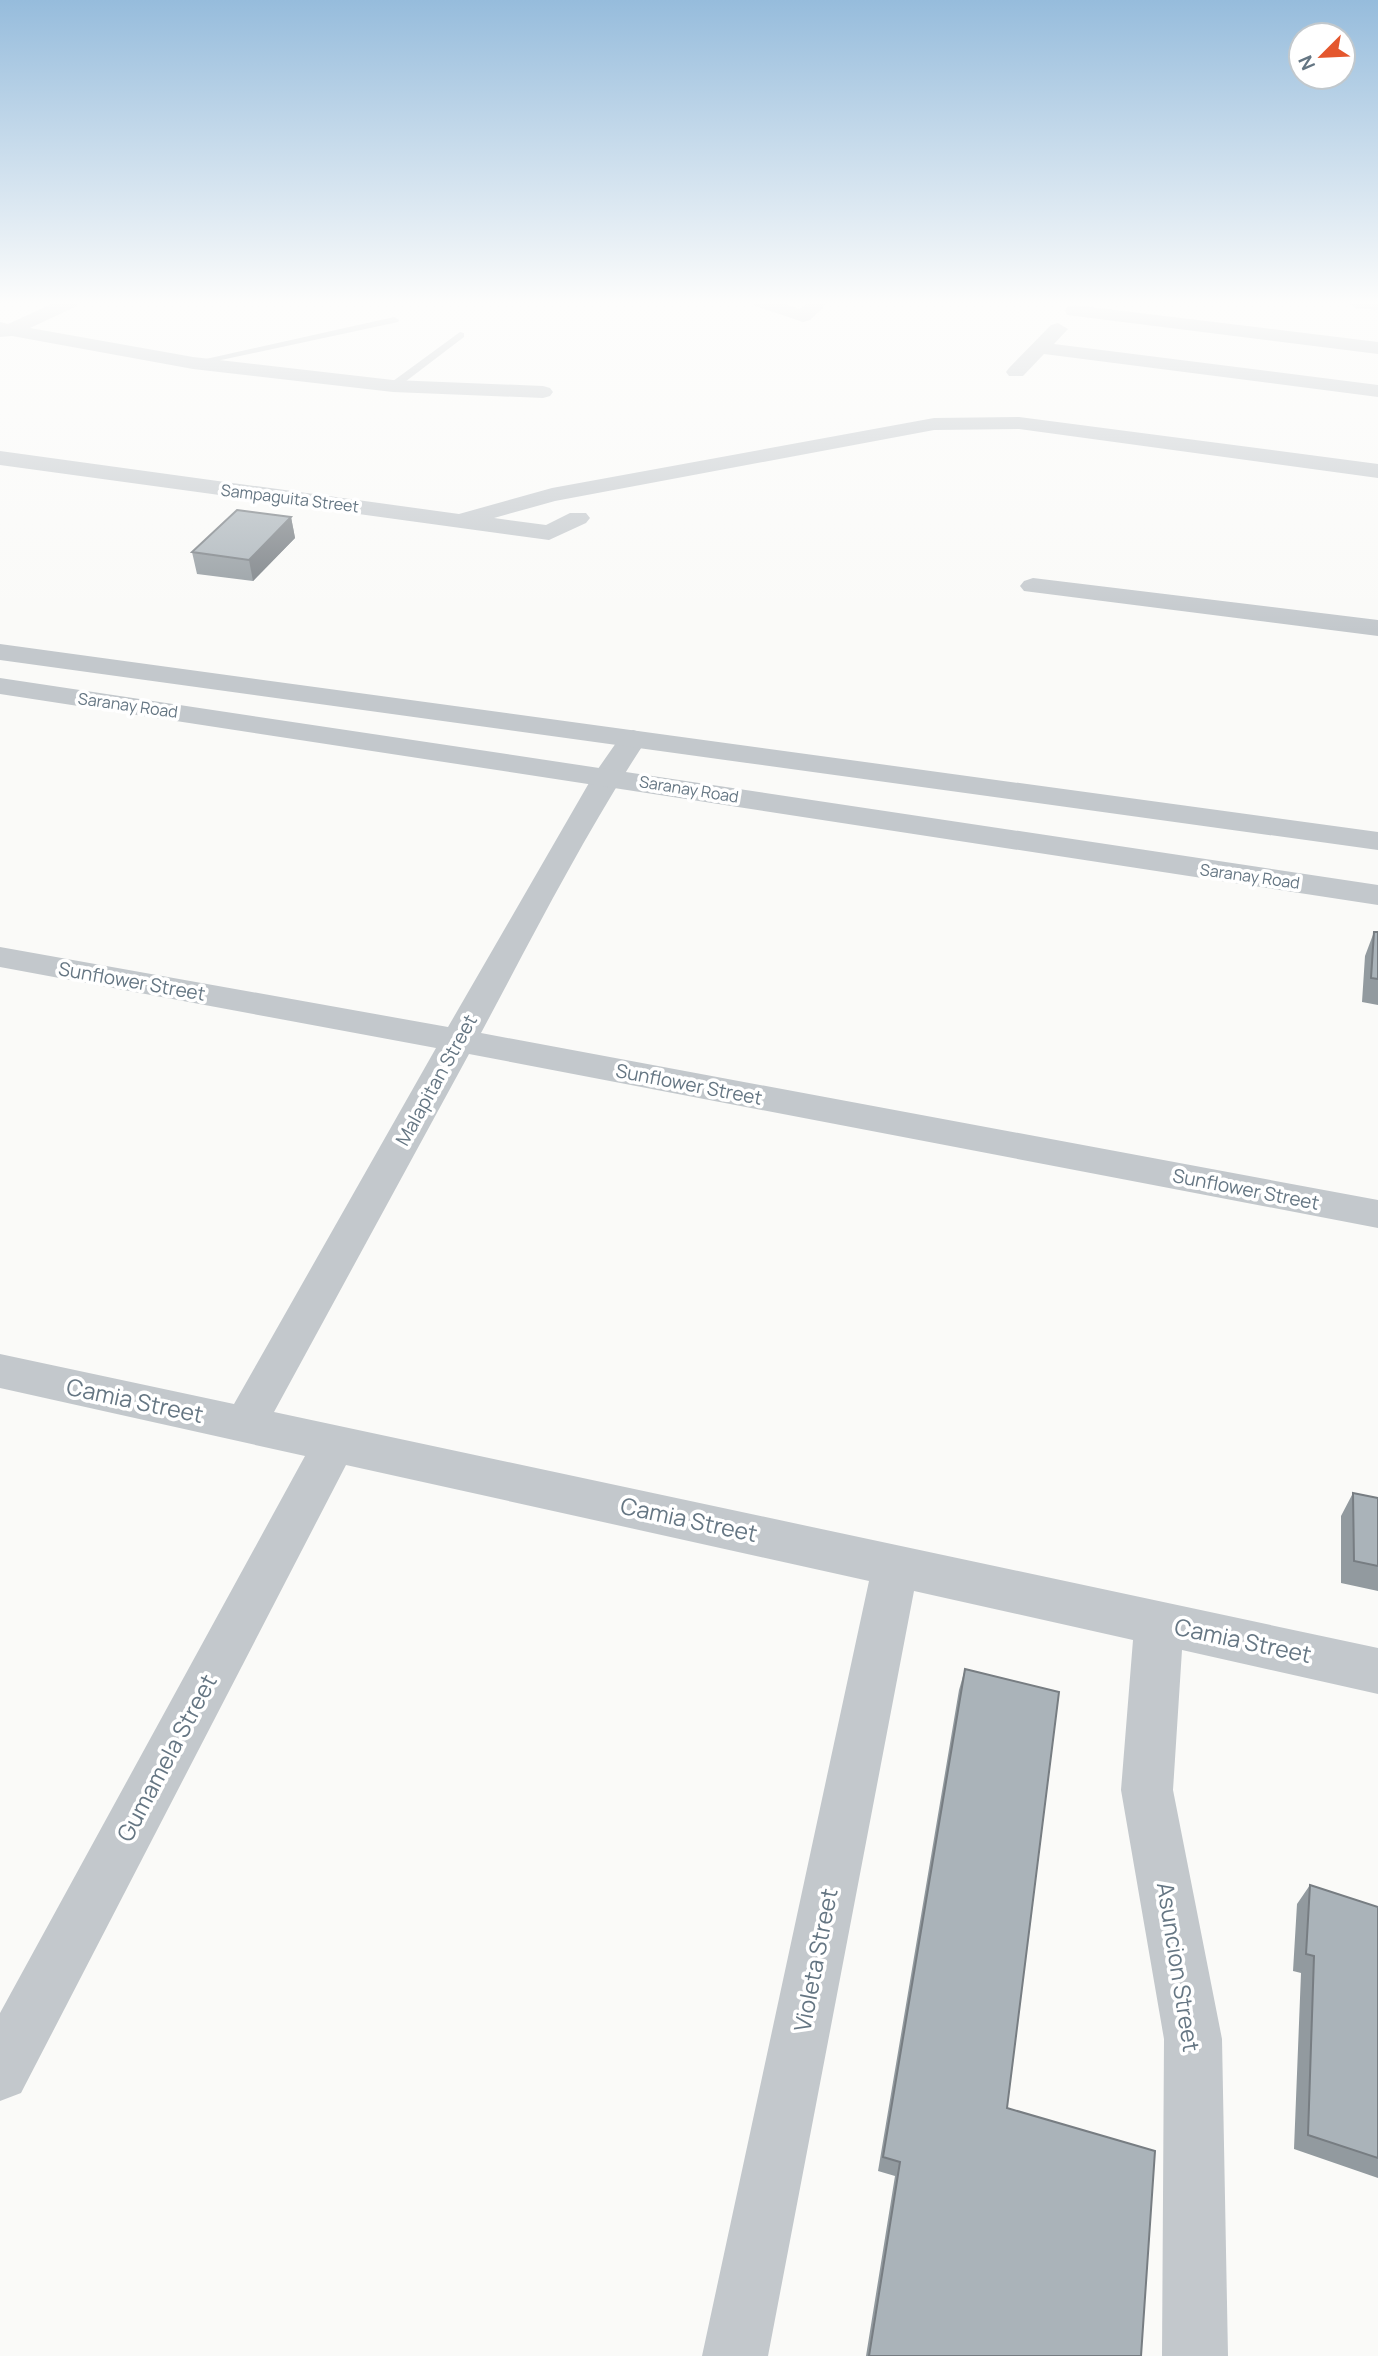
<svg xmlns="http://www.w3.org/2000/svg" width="1378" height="2356" viewBox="0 0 1378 2356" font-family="Manrope,sans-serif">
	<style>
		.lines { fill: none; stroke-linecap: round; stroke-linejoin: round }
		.service { fill: #c3c8cc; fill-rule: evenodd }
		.minor { fill: #c3c8cc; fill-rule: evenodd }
		.tertiary { fill: #c3c8cc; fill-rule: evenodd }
		.wall { fill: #929a9f }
		.shaded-wall { fill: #777d82 }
		.building { fill: #aab3b9; stroke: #777d82; stroke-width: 2 }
		.labels { text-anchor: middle; stroke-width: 7; stroke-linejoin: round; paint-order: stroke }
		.far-street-label { font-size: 16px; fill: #657683; stroke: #fff }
		.street-label { font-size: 19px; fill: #657683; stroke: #fff }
		.near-street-label { font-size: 23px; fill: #657683; stroke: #fff }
	</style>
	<rect width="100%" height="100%" fill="#fafaf8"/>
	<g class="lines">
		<path class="service" d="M394 317 399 320 398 322 193 366 188 363Z
			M460 332 464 333V337L397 388H389V384Z"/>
		<path class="minor" d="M56 302H79L77 306 30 328 193 357 393 380 543 386 550 388 553 392 550 396 543 398 393 392 193 369 12 336 0 337V322L8 324Z
			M753 302H779L800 309 809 302H829L810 320 803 322 755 306Z
			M1346 302H1378V310L1355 308Z
			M1074 305 1378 342V354L1067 315 1065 311 1067 307Z
			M1058 323 1068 329 1054 344 1378 385V397L1044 354 1023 376H1009L1006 372 1009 368 1051 325Z
			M1019 417 1378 464V478L1019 429 934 430 555 501 494 518 546 525 570 513H586L590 518 586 523 549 540 0 465V451L459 514 552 488 934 418Z
			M1033 578 1378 620V636L1024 591 1020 586 1024 581Z
			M633 730 643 733 647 739C585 833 534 934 481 1033L1378 1200V1228L469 1054 274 1412 1378 1648V1694L1182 1650 1173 1790 1222 2039 1228 2356H1162L1164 2039 1121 1790 1133 1640 914 1591 768 2356H702L869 1581 346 1465 21 2093 0 2101V2013L305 1456 0 1388V1354L234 1404 436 1048 0 967V947L448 1027 593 776 623 733Z"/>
		<path class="tertiary" d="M0 644 1378 832V850L0 660Z
			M0 678 1378 885V905L0 694Z"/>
	</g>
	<path class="wall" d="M291 517 295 538 253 581 197 574 192 552Z
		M1374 932H1378V1005L1362 1002 1365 956Z
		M1353 1493 1378 1498V1591L1341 1583V1516Z
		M965 1669 1007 2108 1141 2356H866L895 2176 878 2171 959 1690Z
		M1310 1885 1378 1907V2178L1294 2149 1301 1973 1293 1971 1297 1904Z"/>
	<path class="shaded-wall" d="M291 517 295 538 253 581 249 560Z"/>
	<path class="building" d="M237 510 291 517 249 560 192 552Z
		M1374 932H1378V979L1371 978Z
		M1353 1493 1378 1498V1566L1354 1561Z
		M965 1669 1059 1692 1007 2108 1155 2151 1141 2356H869L900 2162 883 2157Z
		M1310 1885 1378 1907V2158L1308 2135 1314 1956 1306 1954Z"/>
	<linearGradient id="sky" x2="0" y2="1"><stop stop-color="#96bcdc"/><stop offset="0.48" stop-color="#fdfdfc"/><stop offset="1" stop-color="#fdfdfc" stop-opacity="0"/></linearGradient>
	<rect width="1378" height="631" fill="url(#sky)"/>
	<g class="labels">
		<g class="far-street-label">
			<text transform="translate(290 498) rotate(7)" y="6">Sampaguita Street</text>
			<text transform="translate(128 705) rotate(8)" y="6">Saranay Road</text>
			<text transform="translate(689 789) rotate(9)" y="6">Saranay Road</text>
			<text transform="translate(1250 876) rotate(8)" y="6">Saranay Road</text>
		</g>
		<g class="street-label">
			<text transform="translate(132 981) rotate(10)" y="7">Sunflower Street</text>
			<text transform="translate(436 1080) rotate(-61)" y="7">Malapitan Street</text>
			<text transform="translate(689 1084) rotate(11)" y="7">Sunflower Street</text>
			<text transform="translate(1246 1189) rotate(11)" y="7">Sunflower Street</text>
		</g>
		<g class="near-street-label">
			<text transform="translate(135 1401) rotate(12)" y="8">Camia Street</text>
			<text transform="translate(689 1520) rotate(12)" y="8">Camia Street</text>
			<text transform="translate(1243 1641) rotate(12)" y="8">Camia Street</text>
			<text transform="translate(167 1758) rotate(-62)" y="8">Gumamela Street</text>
			<text transform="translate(816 1960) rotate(-79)" y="8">Violeta Street</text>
			<text transform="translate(1178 1967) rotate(81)" y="8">Asuncion Street</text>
		</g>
	</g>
	<g transform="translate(1322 56) rotate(246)"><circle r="33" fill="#ffffff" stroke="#c1c8cd" stroke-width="2"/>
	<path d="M0-5L12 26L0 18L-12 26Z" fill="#e4572e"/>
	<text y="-10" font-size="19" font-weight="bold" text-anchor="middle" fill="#657683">N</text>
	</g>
</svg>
